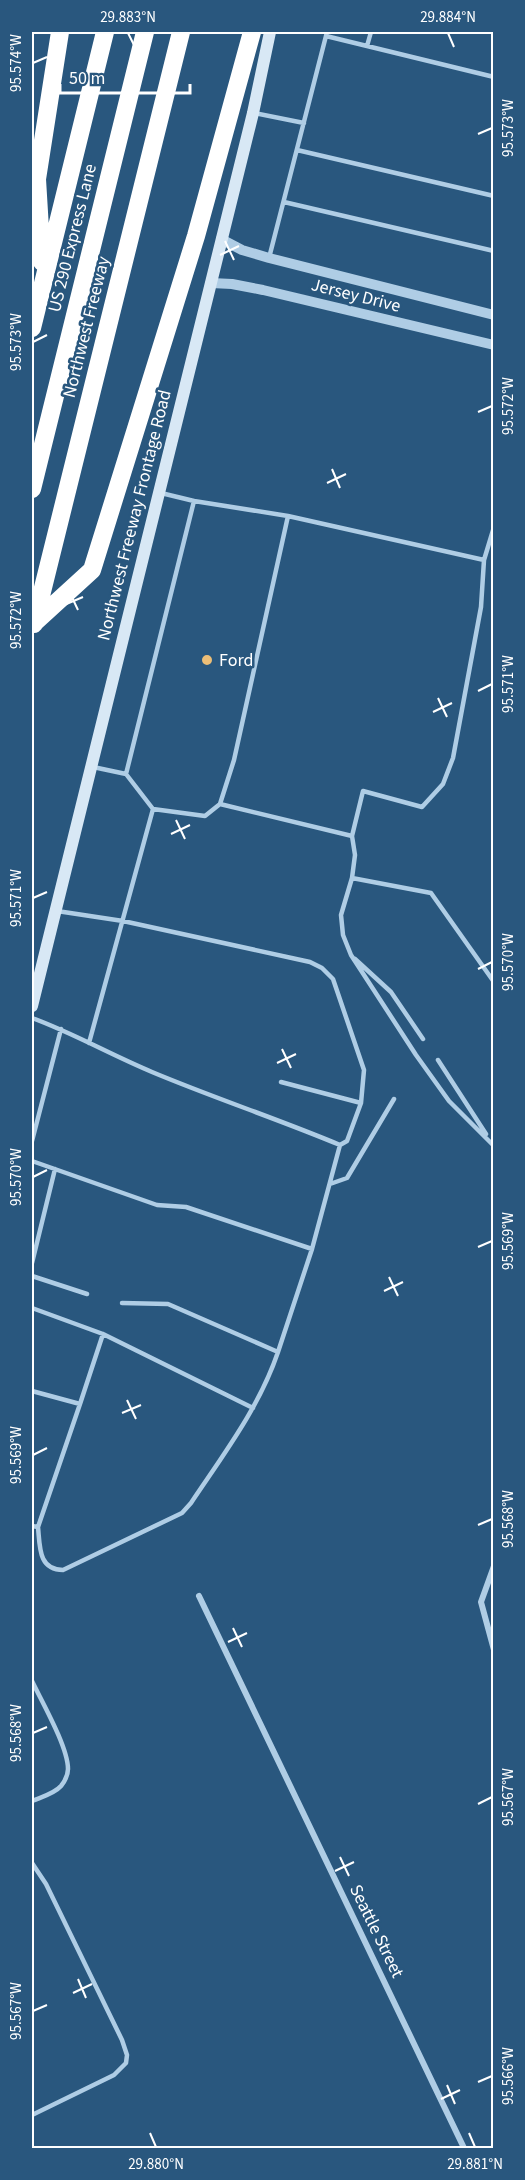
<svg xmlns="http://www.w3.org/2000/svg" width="525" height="2180" viewBox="0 0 525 2180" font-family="'Source Sans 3',sans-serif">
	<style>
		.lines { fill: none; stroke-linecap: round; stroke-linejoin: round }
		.service { stroke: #afcde5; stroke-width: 4.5 }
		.minor { stroke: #afcde5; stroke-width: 6 }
		.tertiary { stroke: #afcde5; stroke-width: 10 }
		.secondary { stroke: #d8e8f5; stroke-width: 12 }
		.motorway { stroke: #fff; stroke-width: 18 }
		.ticks { fill: none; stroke: #fff; stroke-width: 2 }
		.poi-dot { fill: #ecbe77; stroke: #29577e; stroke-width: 2 }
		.labels { text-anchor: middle; stroke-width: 5; stroke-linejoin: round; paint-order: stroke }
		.street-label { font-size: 18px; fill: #fff; stroke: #29577e }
		.poi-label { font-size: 18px; fill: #fff; stroke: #29577e; text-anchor: start }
		.neatline { fill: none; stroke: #fff; stroke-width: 2 }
		.ticks-label { font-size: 15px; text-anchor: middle; fill: #fff }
	</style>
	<rect width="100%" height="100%" fill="#29577e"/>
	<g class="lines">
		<path class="service" d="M326 36 494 77
			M367 46 371 32
			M254 113 304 123
			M297 150 494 196
			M284 202 494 251
			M269 258 327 32
			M161 493 194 501 288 516 484 560
			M93 767 126 774 153 809 205 816 220 804 352 836 355 855 352 878
			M126 774 194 501
			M220 804 234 760 288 516
			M352 836 363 791 422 807 443 784 453 758 481 607 484 560 494 527
			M355 959 391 992 423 1039
			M494 982 431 893 352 878 341 915 343 935 351 955 416 1055 449 1101 494 1146
			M32 1018C73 1033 111 1055 152 1072 214 1098 278 1119 340 1145L347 1141 361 1103 364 1070 333 979 322 968 310 962 123 921 57 911
			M89 1043 153 809
			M438 1060 486 1134
			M281 1082 361 1103
			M32 1141 61 1029
			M32 1161 157 1205 186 1207 312 1249 340 1145
			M330 1184 347 1178 394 1099
			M32 1263 55 1169
			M32 1276 87 1294
			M32 1308 103 1334 253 1408
			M278 1352 312 1249
			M32 1391 80 1404 38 1527 32 1526
			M80 1404 103 1334
			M38 1527C40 1546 38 1570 63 1570L182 1513 191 1503C223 1455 259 1408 278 1352L168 1304 122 1303
			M32 1681C42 1702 68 1747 68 1769 68 1775 65 1781 61 1786 54 1794 41 1797 32 1801
			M32 1863 46 1884 122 2040 127 2055 126 2063 114 2075 32 2115"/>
		<path class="minor" d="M494 1566 481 1602 494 1650
			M199 1596 464 2148"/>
		<path class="tertiary" d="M221 239 242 250 269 258 494 315
			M211 283 232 284 263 290 494 345"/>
		<path class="secondary" d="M32 1006 253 113 270 32"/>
		<path class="motorway" d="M42 262 37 179 60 32
			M32 328 105 32
			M32 489 145 32
			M34 623 92 570 196 236 252 32
			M34 624 181 32"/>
	</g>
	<path class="ticks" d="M128 33 135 47M448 33 454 47M33 63 47 57M478 134 492 128M225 241 234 260M220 255 239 246M33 342 47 335M478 412 492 406M332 469 340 488M327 483 346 474M69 591 78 610M64 605 83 597M33 620 47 614M478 691 492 684M438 698 447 717M433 712 452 703M176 820 185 839M171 834 190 825M33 898 47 892M478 969 492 962M282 1049 291 1068M277 1063 296 1054M33 1177 47 1170M478 1247 492 1241M389 1277 398 1296M384 1291 403 1282M127 1400 136 1419M122 1413 141 1405M33 1455 47 1448M478 1525 492 1519M233 1628 242 1647M228 1642 247 1633M33 1733 47 1727M478 1804 492 1797M340 1857 349 1876M335 1871 354 1862M78 1979 86 1998M73 1993 92 1984M33 2011 47 2005M478 2082 492 2076M447 2085 455 2104M441 2099 460 2090M150 2133 156 2147M469 2133 475 2147"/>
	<circle class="poi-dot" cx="207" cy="660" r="6"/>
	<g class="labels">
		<g class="street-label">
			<text transform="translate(72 238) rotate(-76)" y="6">US 290 Express Lane</text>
			<text transform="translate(356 295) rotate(14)" y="6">Jersey Drive</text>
			<text transform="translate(86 327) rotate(-76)" y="6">Northwest Freeway</text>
			<text transform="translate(134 515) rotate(-76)" y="6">Northwest Freeway Frontage Road</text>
			<text transform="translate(377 1931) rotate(64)" y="6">Seattle Street</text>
		</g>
		<g class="poi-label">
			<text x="219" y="666">Ford</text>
		</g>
	</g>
	<rect width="525" height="2180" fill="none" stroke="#29577e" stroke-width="66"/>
	<path d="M60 84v9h130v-9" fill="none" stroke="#ffffff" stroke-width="3"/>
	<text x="69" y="84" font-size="18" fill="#ffffff" stroke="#29577e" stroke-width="4.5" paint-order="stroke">50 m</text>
	<rect x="33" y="33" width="459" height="2114" class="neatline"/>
	<g class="ticks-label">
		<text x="128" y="22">29.883°N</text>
		<text x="448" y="22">29.884°N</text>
		<text transform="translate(16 63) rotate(-90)" y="5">95.574°W</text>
		<text transform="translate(508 128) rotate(-90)" y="5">95.573°W</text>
		<text transform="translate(16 342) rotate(-90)" y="5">95.573°W</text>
		<text transform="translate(508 406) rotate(-90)" y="5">95.572°W</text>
		<text transform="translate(16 620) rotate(-90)" y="5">95.572°W</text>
		<text transform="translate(508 684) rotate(-90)" y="5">95.571°W</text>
		<text transform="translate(16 898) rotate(-90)" y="5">95.571°W</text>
		<text transform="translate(508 962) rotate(-90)" y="5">95.570°W</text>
		<text transform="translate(16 1177) rotate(-90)" y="5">95.570°W</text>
		<text transform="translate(508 1241) rotate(-90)" y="5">95.569°W</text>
		<text transform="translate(16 1455) rotate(-90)" y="5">95.569°W</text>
		<text transform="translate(508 1519) rotate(-90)" y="5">95.568°W</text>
		<text transform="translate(16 1733) rotate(-90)" y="5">95.568°W</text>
		<text transform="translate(508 1797) rotate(-90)" y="5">95.567°W</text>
		<text transform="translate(16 2011) rotate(-90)" y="5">95.567°W</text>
		<text transform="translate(508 2076) rotate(-90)" y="5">95.566°W</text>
		<text x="156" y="2169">29.880°N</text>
		<text x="475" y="2169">29.881°N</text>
	</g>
</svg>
